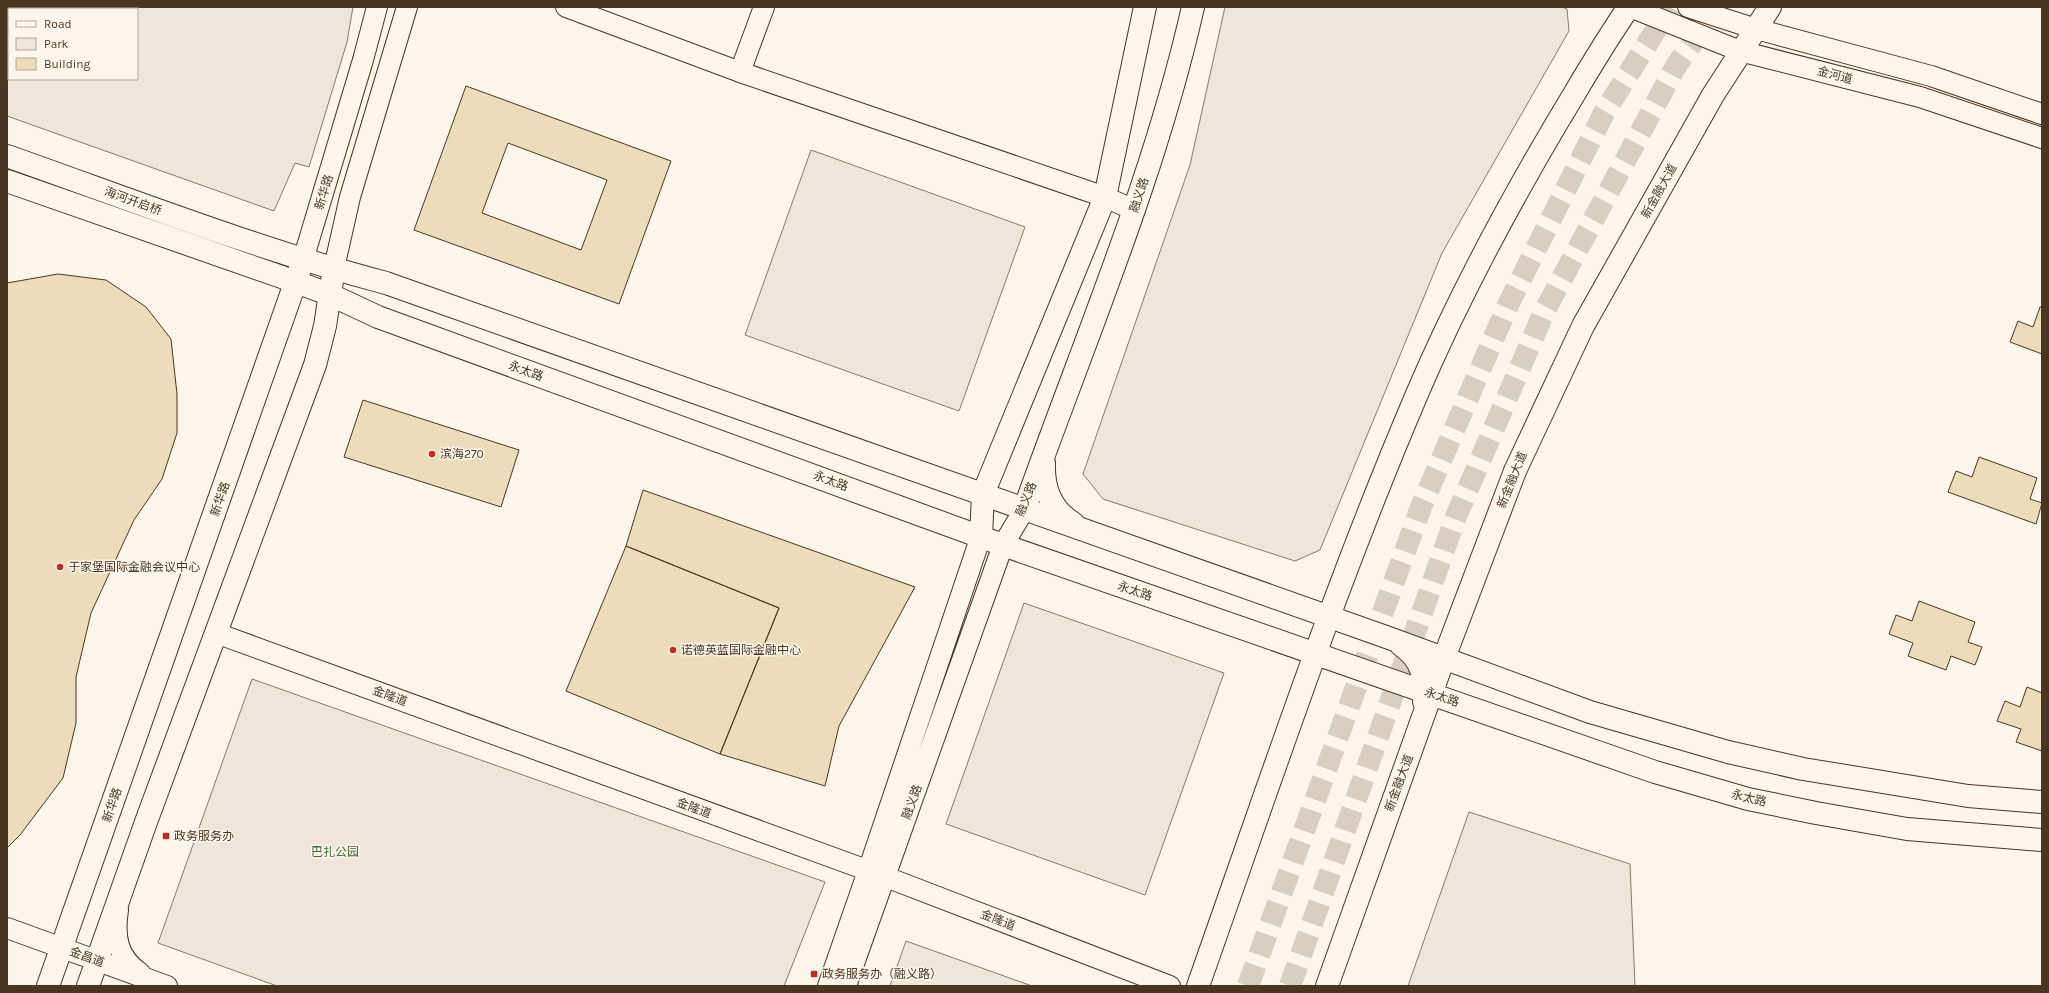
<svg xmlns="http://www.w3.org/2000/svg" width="2049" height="993" viewBox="0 0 2049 993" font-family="Karla,'Noto Sans SC',sans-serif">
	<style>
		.green { fill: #ede6d9; stroke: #887966; fill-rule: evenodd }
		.parking { fill: #ede7d9; stroke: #887966 }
		.building { fill: #ecdcbc; stroke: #4a3520; fill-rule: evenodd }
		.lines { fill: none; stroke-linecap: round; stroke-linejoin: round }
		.highway-tunnel { stroke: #d8cfc1; stroke-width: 22; stroke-dasharray: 22 11; stroke-linecap: butt }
		.minor-casing { stroke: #4a3520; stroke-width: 22 }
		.major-casing { stroke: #4a3520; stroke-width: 24 }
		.minor { stroke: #fbf6e9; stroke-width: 20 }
		.major { stroke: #fbf6e9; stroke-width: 22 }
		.poi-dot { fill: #c62828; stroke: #fbf6e9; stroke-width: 1.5 }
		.labels { text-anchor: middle; stroke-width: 3; stroke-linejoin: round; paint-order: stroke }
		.street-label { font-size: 12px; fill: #4a3520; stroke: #fbf6e9 }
		.poi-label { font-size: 12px; fill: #4a3520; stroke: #fbf6e9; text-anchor: start }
		.park-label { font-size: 12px; fill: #436837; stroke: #fbf6e9 }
	</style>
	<rect width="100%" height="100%" fill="#fbf6e9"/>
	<path class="green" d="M7 7H353L347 42 309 167 295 163 274 211 7 116ZM9 9H137V79H9Z
		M1225 7H1562L1567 9 1569 31 1442 253 1320 550 1295 561 1103 499 1083 474 1190 165Z
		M1024 603 1224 673 1145 895 946 824Z
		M252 679 825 882 784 986H277L158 943Z
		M1469 812 1630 864 1635 986H1408Z
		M906 941 1032 986H890Z"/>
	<path class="parking" d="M811 150 1025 227 959 411 745 335Z"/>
	<path class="building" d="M466 86 671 161 619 304 414 230ZM508 143 607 180 581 250 482 213Z
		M58 274 106 280 146 307 171 339 177 394V433L162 479 134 520 91 613 76 677V723L63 778 20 835 7 848V283Z
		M2040 307H2042V354L2010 342 2018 321 2033 327Z
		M363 400 519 450 501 507 344 457Z
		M1979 457 2037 478 2030 499 2042 503 2036 524 1948 492 1956 471 1972 477Z
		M643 490 915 587 839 726 825 786 720 754 779 608 626 546Z
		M626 546 779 608 720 754 566 691Z
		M1919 601 1975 622 1968 642 1982 647 1975 665 1951 656 1946 670 1908 656 1913 643 1889 634 1896 615 1912 621Z
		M2027 687 2042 693V751L2016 742 2021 729 1997 721 2005 701 2020 707Z"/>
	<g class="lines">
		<path class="highway-tunnel" d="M1248 986 1421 507 1508 305 1604 113 1670 7
			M1290 986 1455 519 1544 312 1676 66 1718 7"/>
		<defs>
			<path id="minor" d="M566 7 740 72 764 7
				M1630 7 1740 51 1920 97 2042 138
				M1688 7 1756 29 1931 76 2042 114
				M740 72 1105 197 1134 210
				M303 260 363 60 377 7
				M334 268 350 197 407 7
				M216 633 886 877 1170 986
				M118 910C114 936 117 957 140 973
				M7 928 167 986
				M828 986 868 871 981 536
				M846 986 1003 545 1024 510"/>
			<path id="major" d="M7 156C132 200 257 249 386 283L1389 638 1590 712 1728 752 1803 769 1968 796 2042 802
				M7 181 296 282 331 295 378 317 1003 545 1655 772 1748 799 1816 813 1907 829 2042 840
				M1044 463C1043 489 1051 510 1073 523
				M1024 510C1083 343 1154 180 1193 7
				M981 536 983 494 1105 197 1145 7
				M1401 645C1422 659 1426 678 1424 702
				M48 986 300 269
				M88 986 146 822 315 365 325 326 332 281
				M1198 986C1268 788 1334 588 1417 394 1457 300 1506 209 1558 121 1581 83 1603 44 1629 7
				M1327 986 1444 658 1515 471 1583 326 1713 95 1770 7"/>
		</defs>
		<use href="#minor" class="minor-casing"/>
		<use href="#major" class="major-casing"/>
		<use href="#minor" class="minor"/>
		<use href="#major" class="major"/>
	</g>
	<g class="poi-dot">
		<circle cx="432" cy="454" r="4"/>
		<circle cx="60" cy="567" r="4"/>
		<circle cx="673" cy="650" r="4"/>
		<rect x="162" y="832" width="8" height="8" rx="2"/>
		<rect x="810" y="970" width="8" height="8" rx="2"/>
	</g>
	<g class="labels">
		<g class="street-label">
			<text transform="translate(1835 75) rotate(15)" y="4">金河道</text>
			<text transform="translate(1659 191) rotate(-61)" y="4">新金融大道</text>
			<text transform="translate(324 192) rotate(-73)" y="4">新华路</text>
			<text transform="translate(1139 195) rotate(-72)" y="4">融义路</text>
			<text transform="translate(133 201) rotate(20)" y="4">海河开启桥</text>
			<text transform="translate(526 371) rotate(20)" y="4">永太路</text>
			<text transform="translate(1512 480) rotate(-68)" y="4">新金融大道</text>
			<text transform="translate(831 481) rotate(20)" y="4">永太路</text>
			<text transform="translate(220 499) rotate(-71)" y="4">新华路</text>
			<text transform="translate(1026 499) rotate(-68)" y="4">融义路</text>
			<text transform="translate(1135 591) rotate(19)" y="4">永太路</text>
			<text transform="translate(390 696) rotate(20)" y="4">金隆道</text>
			<text transform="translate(1442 697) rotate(19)" y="4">永太路</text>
			<text transform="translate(1399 783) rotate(-70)" y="4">新金融大道</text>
			<text transform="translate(1749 798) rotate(14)" y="4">永太路</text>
			<text transform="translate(912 802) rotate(-70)" y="4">融义路</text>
			<text transform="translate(112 805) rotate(-71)" y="4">新华路</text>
			<text transform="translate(694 808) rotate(20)" y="4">金隆道</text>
			<text transform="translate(998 920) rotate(21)" y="4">金隆道</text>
			<text transform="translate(87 957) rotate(20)" y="4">金昌道</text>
		</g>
		<g class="poi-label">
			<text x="440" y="458">滨海270</text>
			<text x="68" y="571">于家堡国际金融会议中心</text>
			<text x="681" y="654">诺德英蓝国际金融中心</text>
			<text x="174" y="840">政务服务办</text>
			<text x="822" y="978">政务服务办（融义路）</text>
		</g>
		<g class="park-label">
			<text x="335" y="856">巴扎公园</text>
		</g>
	</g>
	<rect width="2049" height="993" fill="none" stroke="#4a3520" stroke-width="16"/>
	<rect x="8" y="8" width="130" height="72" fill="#fbf6e9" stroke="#b4a999"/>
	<rect x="16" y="21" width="20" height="6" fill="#fbf6e9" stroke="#b4a999"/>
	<text x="44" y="28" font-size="12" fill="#4a3520">Road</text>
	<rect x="16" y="38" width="20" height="12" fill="#ede6d9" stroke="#b4a999"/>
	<text x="44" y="48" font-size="12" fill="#4a3520">Park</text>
	<rect x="16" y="58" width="20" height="12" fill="#ecdcbc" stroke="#b4a999"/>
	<text x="44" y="68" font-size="12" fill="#4a3520">Building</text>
</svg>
